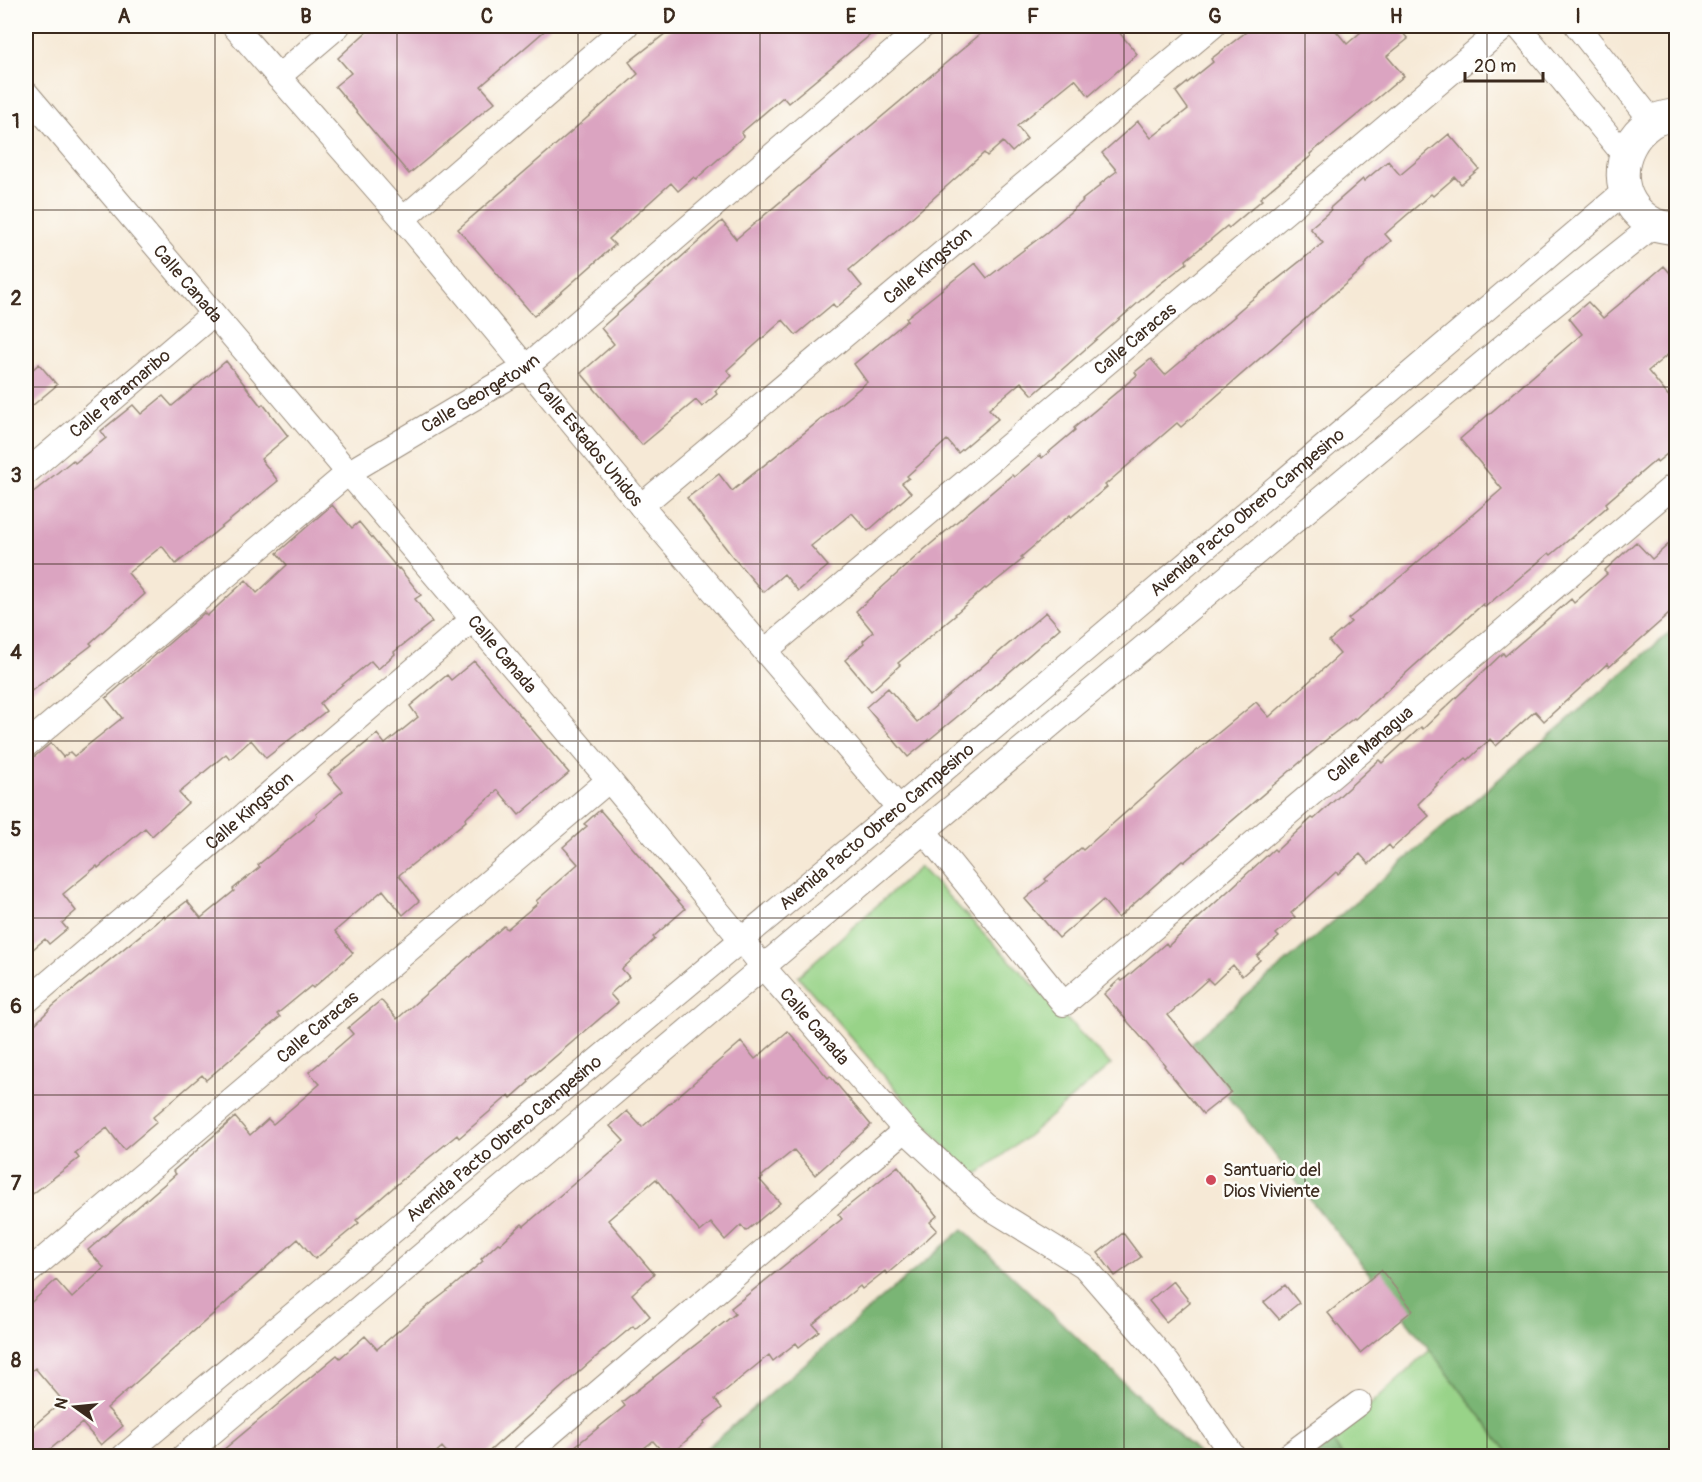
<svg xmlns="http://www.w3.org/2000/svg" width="1702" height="1482" viewBox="0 0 1702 1482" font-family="Pangolin,sans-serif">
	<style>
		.green { fill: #98d388; stroke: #6a7e53; stroke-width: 1.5 }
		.forest { fill: #7ab574; stroke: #5a7049; stroke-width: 1.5 }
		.building { fill: #dba4c1 }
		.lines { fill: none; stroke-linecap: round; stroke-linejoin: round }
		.minor-casing { stroke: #988a7a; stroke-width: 26 }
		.tertiary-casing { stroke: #988a7a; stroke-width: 34 }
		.minor { stroke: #fff; stroke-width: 24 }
		.tertiary { stroke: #fff; stroke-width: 32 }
		.grid { fill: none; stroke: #3b2a1e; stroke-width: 1.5; stroke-opacity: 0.55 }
		.poi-dot { fill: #d1495b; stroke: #fdfcf7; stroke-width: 2 }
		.labels { text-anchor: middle; stroke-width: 5; stroke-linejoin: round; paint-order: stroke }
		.street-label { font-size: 18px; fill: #3b2a1e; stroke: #fdfcf7 }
		.poi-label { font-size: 18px; fill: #3b2a1e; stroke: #fdfcf7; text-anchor: start }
		.neatline { fill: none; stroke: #3b2a1e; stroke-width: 2 }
		.grid-label { font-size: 20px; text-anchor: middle; font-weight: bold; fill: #3b2a1e }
	</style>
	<rect width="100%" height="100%" fill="#fdfcf7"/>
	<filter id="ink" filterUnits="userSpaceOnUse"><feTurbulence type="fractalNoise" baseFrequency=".0167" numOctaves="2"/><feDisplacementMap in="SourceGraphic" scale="12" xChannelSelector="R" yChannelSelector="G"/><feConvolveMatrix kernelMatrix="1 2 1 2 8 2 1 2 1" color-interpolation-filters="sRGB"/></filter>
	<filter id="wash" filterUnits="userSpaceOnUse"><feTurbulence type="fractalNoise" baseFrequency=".008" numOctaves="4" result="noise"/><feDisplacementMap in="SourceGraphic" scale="24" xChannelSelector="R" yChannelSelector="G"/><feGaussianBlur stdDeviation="1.35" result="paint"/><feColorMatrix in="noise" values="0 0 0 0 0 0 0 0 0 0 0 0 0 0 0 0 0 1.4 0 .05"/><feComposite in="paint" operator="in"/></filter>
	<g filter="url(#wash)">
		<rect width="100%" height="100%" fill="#f6e9d6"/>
		<path class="green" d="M920 867 1111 1065 1029 1135 972 1178 798 976Z
			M1430 1350 1511 1456H1342L1332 1440Z"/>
		<path class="forest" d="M1676 627V1456H1511L1430 1350 1188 1046Z
			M963 1229 1201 1456H697Z
			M1332 1440 1342 1456H1314Z"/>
		<g id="blocks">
			<path class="building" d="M373 26H550L481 86 495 102 409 174 335 86 351 73 338 58Z
				M675 26H881L788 103 783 97 741 133 744 136 696 179 694 177 678 191 671 183 609 239 615 245 534 316 458 229 638 74 629 62Z
				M990 26H1114L1137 54 1089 96 1075 79 1017 126 1027 139 1012 152 1003 142 987 156 984 153 910 219 849 270 862 286 836 308 833 304 796 335 783 320 727 370 732 376 715 391 717 394 702 407 696 400 642 445 581 373 614 344 601 328 722 221 736 239Z
				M1254 26H1332L1347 44 1368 26H1397L1408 39 1387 56 1404 76 1310 154 1311 156 1260 198 1262 200 1229 228 1227 226 1186 260 1187 263 1156 287 1033 395 1021 382 989 409 998 419 958 453 947 440 907 476 909 478 902 483 911 493 868 531 852 513 811 546 828 566 798 591 784 574 763 592 732 556 687 498 719 474 732 491 867 382 854 364 908 320 906 318 975 263 987 278 1047 232 1083 201 1082 200 1101 185 1100 184 1117 171 1102 153 1138 121 1151 138 1188 109 1176 92 1213 62 1211 59Z
				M1449 134 1479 169 1461 184 1455 177 1433 196 1431 194 1385 234 1391 241 1364 265 1365 267 1181 427 1177 423 1105 485 1107 487 1071 517 1070 515 1021 557 1023 559 1006 573 986 589 985 588 955 614 956 615 898 663 900 665 871 691 845 660 864 643 863 641 873 632 856 611 919 554 1012 475 1014 477 1040 455 1042 458 1075 430 1074 428 1137 375 1135 372 1151 359 1165 375 1235 316 1234 315 1250 301 1323 243 1310 228 1331 210 1330 208 1363 179 1364 181 1388 161 1400 175Z
				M1664 266 1677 281V347L1648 371 1676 405 1677 446 1657 462 1656 460 1606 503 1608 506 1551 555 1549 553 1485 607 1483 604 1355 719 1354 718 1333 734 1184 862 1182 861 1118 918 1103 900 1059 938 1025 899 1047 881 1045 879 1081 848 1083 850 1183 762 1256 702 1269 717 1340 654 1329 641 1351 622 1348 619 1405 573 1502 489 1460 439 1582 334 1569 318 1588 302 1603 318Z
				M226 361 261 406 263 404 288 436 261 459 278 481 176 564 162 546 128 573 145 594 90 643 92 645 26 695V498L73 460 75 463 106 438 101 431 133 405 141 414 163 396 172 406Z
				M39 364 57 385 26 411V375Z
				M332 505 352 528 359 522 398 569 399 568 421 595 415 599 432 622 394 652 395 654 378 669 371 661 320 703 326 711 266 758 251 740 230 759 226 754 179 793 188 803 152 836 145 828 98 868 97 866 63 894 76 911 62 923 67 929 49 944 45 939 26 955V759L35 756 51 743 63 757 70 752 74 756 122 718 106 698 204 613 207 616 246 580 257 593 287 565 277 553Z
				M1677 537V607L1609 667 1607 664 1544 721 1535 711 1496 746 1490 739 1468 760 1466 758 1436 784 1437 785 1418 804 1429 816 1392 849 1389 845 1369 864 1360 854 1338 874 1336 872 1291 913 1295 917 1276 934 1279 937 1257 956 1260 960 1242 976 1233 965 1213 984 1208 979 1168 1015 1231 1092 1203 1114 1164 1066 1165 1065 1104 994 1120 979 1122 981 1166 943 1168 946 1274 849 1276 851 1312 818 1314 819 1379 760 1382 763 1421 727 1423 729 1503 653 1505 656 1571 599 1574 603 1607 574 1604 571 1636 542 1652 559Z
				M1046 612 1060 628 975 702 908 757 866 707 888 688 917 722Z
				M474 661 569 773 519 815 498 790 465 819 466 821 399 875 419 901 403 915 383 890 335 931 353 953 313 988 311 986 277 1014 280 1017 206 1080 202 1075 153 1117 157 1122 124 1150 107 1128 75 1153 79 1158 26 1199V1033L53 1006 164 916 165 918 187 901 201 918 234 891 233 889 260 867 258 865 317 816 316 814 343 791 328 774 377 734 385 744 418 717 410 706 447 675 451 680Z
				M600 810 685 909 653 937 655 939 622 969 629 977 610 994 618 1003 528 1080 529 1082 511 1098 509 1095 459 1138 457 1135 410 1173 356 1220 359 1223 315 1259 298 1239 107 1408 123 1426 101 1445 82 1423 42 1456H26V1432L63 1401 35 1368 26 1376V1307L56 1280 72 1298 104 1268 88 1250 176 1174 173 1171 225 1126 235 1117 250 1135 268 1119 273 1124 320 1084 309 1072 353 1034 348 1028 381 1000 397 1019 504 926 507 929 538 903 536 901 578 864 563 847 587 826 584 824Z
				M788 1031 828 1078 830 1076 871 1125 815 1175 794 1150 762 1176 763 1178 760 1180 780 1203 746 1231 741 1225 725 1240 711 1223 700 1232 656 1179 608 1220 654 1274 632 1294 650 1316 635 1329 633 1326 590 1362 484 1456H450L442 1447 432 1456H216L337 1355 340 1358 365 1336 377 1349 424 1309 450 1289 483 1261 481 1259 498 1243 500 1244 522 1224 524 1226 624 1141 610 1126 627 1111 642 1127 741 1042 755 1059Z
				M898 1166 937 1216 930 1222 937 1230 922 1244 887 1274 885 1271 862 1289 860 1286 813 1324 819 1331 799 1347 796 1343 773 1361 769 1355 715 1399 722 1408 704 1422 705 1424 669 1456H666L653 1441 634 1456H563L625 1406 622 1402 735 1314 731 1308 842 1219 838 1214Z
				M1123 1233 1141 1257 1115 1276 1098 1253Z
				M1381 1270 1413 1310 1360 1353 1328 1313Z
				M1173 1281 1190 1302 1166 1322 1149 1301Z
				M1285 1285 1299 1303 1279 1319 1264 1302Z"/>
		</g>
	</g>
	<g filter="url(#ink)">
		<use href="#blocks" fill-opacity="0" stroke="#988a7a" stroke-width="1.5"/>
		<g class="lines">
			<defs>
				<g id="minor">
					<path id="s1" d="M234 26 403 219 641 506 899 808"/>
					<path d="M1518 26 1625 156"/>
					<path d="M1577 26 1652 121"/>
					<path d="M278 77 338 26"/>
					<path id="s2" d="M26 93 609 780 741 939 764 968 905 1130 987 1206 1084 1266 1168 1363 1233 1456"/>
					<path d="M403 219 626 26"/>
					<path id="s3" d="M26 473 213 314"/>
					<path id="s4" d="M641 506 1213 26"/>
					<path id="s5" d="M765 651 1506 26"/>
					<path id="s6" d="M26 745 348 473 526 367 923 26"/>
					<path id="s7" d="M924 831 1064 1004 1676 484"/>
					<path id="s8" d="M26 1002 472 620"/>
					<path id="s9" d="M26 1274 609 780"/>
					<path id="s10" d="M124 1456 899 808 1625 191"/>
					<path d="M184 1456 924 831 1525 328 1654 225"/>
					<path d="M524 1456 905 1130"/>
					<path d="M1288 1456 1359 1403"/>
				</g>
				<path id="tertiary" d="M1676 115C1668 116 1657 118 1650 123 1614 148 1612 203 1654 224 1660 227 1669 227 1676 229"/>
			</defs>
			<use href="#minor" class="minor-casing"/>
			<use href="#tertiary" class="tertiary-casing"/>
			<use href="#minor" class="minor"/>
			<use href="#tertiary" class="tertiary"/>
		</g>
	</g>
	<path class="grid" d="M215 26V1456M397 26V1456M578 26V1456M760 26V1456M942 26V1456M1124 26V1456M1305 26V1456M1487 26V1456M26 210H1676M26 387H1676M26 564H1676M26 741H1676M26 918H1676M26 1095H1676M26 1272H1676"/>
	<circle class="poi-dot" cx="1211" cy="1180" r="6"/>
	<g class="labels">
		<g class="street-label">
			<text dy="6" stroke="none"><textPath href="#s4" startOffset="374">Calle Kingston</textPath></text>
			<text dy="6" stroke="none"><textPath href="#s2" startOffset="250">Calle Canada</textPath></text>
			<text dy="6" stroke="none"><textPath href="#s5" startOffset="484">Calle Caracas</textPath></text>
			<text dy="6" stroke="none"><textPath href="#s6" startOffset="576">Calle Georgetown</textPath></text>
			<text dy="6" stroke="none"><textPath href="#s3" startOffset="123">Calle Paramaribo</textPath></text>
			<text dy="6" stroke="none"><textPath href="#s1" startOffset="549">Calle Estados Unidos</textPath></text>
			<text dy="6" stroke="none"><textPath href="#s10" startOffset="1467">Avenida Pacto Obrero Campesino</textPath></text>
			<text dy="6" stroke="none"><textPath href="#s2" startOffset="736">Calle Canada</textPath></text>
			<text dy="6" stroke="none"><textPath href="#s7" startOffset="624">Calle Managua</textPath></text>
			<text dy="6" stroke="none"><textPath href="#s8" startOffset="294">Calle Kingston</textPath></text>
			<text dy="6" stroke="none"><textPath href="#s10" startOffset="981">Avenida Pacto Obrero Campesino</textPath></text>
			<text dy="6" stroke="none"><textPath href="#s2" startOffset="1222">Calle Canada</textPath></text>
			<text dy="6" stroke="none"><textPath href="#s9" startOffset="382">Calle Caracas</textPath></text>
			<text dy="6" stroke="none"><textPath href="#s10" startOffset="495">Avenida Pacto Obrero Campesino</textPath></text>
		</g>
		<g class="poi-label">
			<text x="1223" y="1176">Santuario del<tspan x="1223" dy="21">Dios Viviente</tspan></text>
		</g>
	</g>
	<rect width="1702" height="1482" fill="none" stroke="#fdfcf7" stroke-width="66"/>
	<g transform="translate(75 1407) rotate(285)" stroke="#fdfcf7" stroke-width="4.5" paint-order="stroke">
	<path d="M0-4.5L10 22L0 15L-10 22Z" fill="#3b2a1e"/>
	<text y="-9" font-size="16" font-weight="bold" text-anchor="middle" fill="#3b2a1e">N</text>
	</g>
	<path d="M1465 72v9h78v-9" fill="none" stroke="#3b2a1e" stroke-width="3"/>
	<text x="1474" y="72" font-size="18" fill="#3b2a1e" stroke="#fdfcf7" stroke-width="4.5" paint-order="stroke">20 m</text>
	<rect x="33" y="33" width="1636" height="1416" class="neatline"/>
	<g class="grid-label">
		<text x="124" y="23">A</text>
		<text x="306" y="23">B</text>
		<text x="487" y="23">C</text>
		<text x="669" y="23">D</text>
		<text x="851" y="23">E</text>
		<text x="1033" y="23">F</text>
		<text x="1215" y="23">G</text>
		<text x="1396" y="23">H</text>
		<text x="1578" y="23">I</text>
		<text x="16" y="128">1</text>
		<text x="16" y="305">2</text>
		<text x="16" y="482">3</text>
		<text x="16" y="659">4</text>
		<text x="16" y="836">5</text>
		<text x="16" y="1013">6</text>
		<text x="16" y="1190">7</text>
		<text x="16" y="1367">8</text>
	</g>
</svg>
